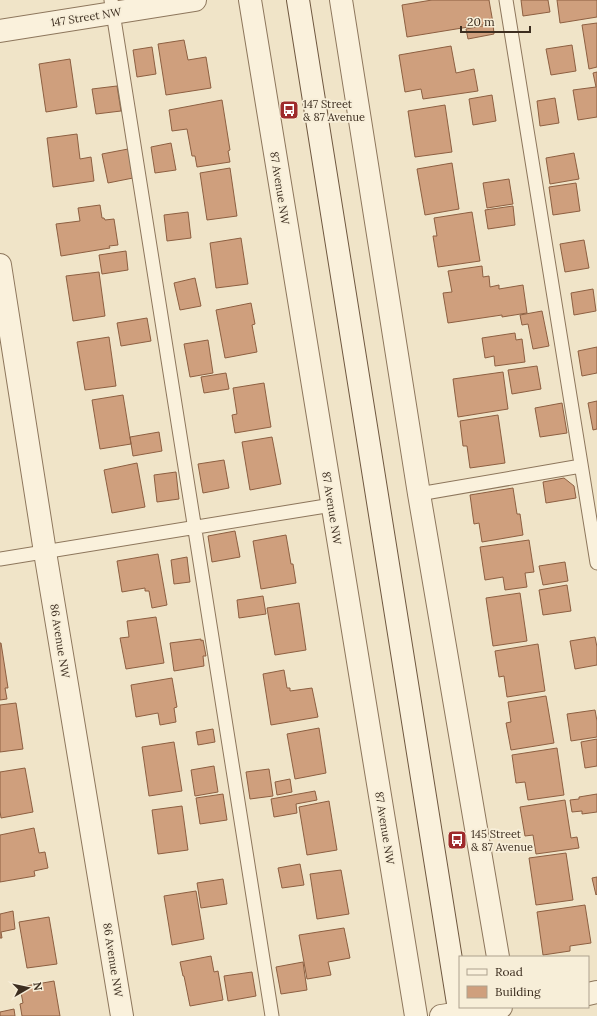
<svg xmlns="http://www.w3.org/2000/svg" width="597" height="1016" viewBox="0 0 597 1016" font-family="Lora,serif">
	<style>
		.building { fill: #cf9f7d; stroke: #8d5f41 }
		.lines { fill: none; stroke-linecap: round; stroke-linejoin: round }
		.service-casing { stroke: #8d765c; stroke-width: 15 }
		.minor-casing { stroke: #8d765c; stroke-width: 24 }
		.tertiary-casing { stroke: #8d765c; stroke-width: 24 }
		.secondary-casing { stroke: #6f573f; stroke-width: 24 }
		.service { stroke: #faf1dc; stroke-width: 13 }
		.minor { stroke: #faf1dc; stroke-width: 22 }
		.tertiary { stroke: #faf1dc; stroke-width: 22 }
		.secondary { stroke: #faf1dc; stroke-width: 22 }
		.labels { text-anchor: middle; stroke-width: 3.5; stroke-linejoin: round; paint-order: stroke }
		.street-label { font-size: 11px; fill: #3d2e20; stroke: #f7eed8 }
		.poi-label { font-size: 11px; fill: #3d2e20; stroke: #f7eed8; text-anchor: start }
	</style>
	<rect width="100%" height="100%" fill="#f0e4c8"/>
	<path class="building" d="M432 0H489L493 23 407 37 402 5Z
		M521 0H548L550 12 523 16Z
		M557 0H597V17L560 23Z
		M597 23V67L589 69 582 25Z
		M493 24 494 34 468 39 466 29Z
		M184 40 188 60 206 57 211 88 166 95 158 44Z
		M572 45 576 71 551 75 546 49Z
		M451 46 456 73 474 69 478 91 423 99 421 89 405 92 399 55Z
		M152 47 156 74 137 77 133 50Z
		M70 59 77 107 46 112 39 64Z
		M597 72V117L578 120 573 90 596 87 593 73Z
		M117 86 121 111 96 114 92 89Z
		M492 95 496 121 473 125 469 99Z
		M555 98 559 123 540 126 537 101Z
		M222 100 230 150 228 151 230 162 197 167 195 156H192L187 129 172 131 169 110Z
		M445 105 452 152 415 157 408 111Z
		M77 134 80 159 91 157 94 181 53 187 47 138Z
		M171 143 176 170 155 173 151 147Z
		M128 149 133 178 108 183 102 154Z
		M574 153 579 179 550 184 546 158Z
		M452 163 459 209 425 215 417 169Z
		M230 168 237 216 207 220 200 173Z
		M509 179 513 204 487 208 483 183Z
		M576 183 580 211 553 215 549 187Z
		M100 205 102 218H104L105 220 114 219 118 245 109 246 110 248 61 256 56 224 80 221 78 208Z
		M513 206 515 225 488 229 485 210Z
		M188 212 191 238 167 241 164 215Z
		M472 212 480 261 438 267 433 236H437L434 218Z
		M241 238 248 284 216 288 210 243Z
		M584 240 589 268 565 272 560 244Z
		M126 251 128 270 102 274 99 255Z
		M482 266 483 277 489 276 490 287 499 285V289L523 285 527 313 502 317V315L448 323 443 293 452 292 448 271Z
		M99 272 105 316 73 321 66 276Z
		M195 278 201 306 180 310 174 283Z
		M593 289 596 311 574 315 571 293Z
		M251 303 255 324 252 325 257 352 225 358 216 310Z
		M542 311 549 346 533 349 528 324 522 325 520 315Z
		M147 318 151 341 121 346 117 323Z
		M515 333 516 340 522 339 525 362 495 366 494 356 485 358 482 338Z
		M109 337 116 386 85 390 77 342Z
		M208 340 213 373 190 377 184 344Z
		M597 347V373L582 376 578 351Z
		M537 366 541 389 512 394 508 370Z
		M503 372 508 409 458 417 453 379Z
		M226 373 229 389 204 393 201 377Z
		M264 383 271 427 235 433 232 415 237 414 233 388Z
		M123 395 131 444 100 449 92 400Z
		M597 401V429L593 430 588 403Z
		M562 403 567 433 540 437 535 408Z
		M498 415 505 463 470 468 467 446H463L460 421Z
		M159 432 162 451 133 456 130 437Z
		M272 437 281 484 250 490 242 442Z
		M224 460 229 488 203 493 198 464Z
		M137 463 145 507 112 513 104 470Z
		M176 472 179 499 157 502 154 475Z
		M564 478 574 486 576 498 546 503 543 482Z
		M513 488 517 514H520L523 535 482 542 479 523 474 524 470 495Z
		M235 531 240 557 212 562 208 536Z
		M286 535 291 564H293L296 583 261 589 253 541Z
		M529 540 534 572 525 573 527 587 505 590 503 577 485 580 480 547Z
		M158 554 167 605 152 608 149 591H145V588L122 592 117 561Z
		M187 557 190 582 174 584 171 560Z
		M565 562 568 581 543 585 539 566Z
		M567 585 571 611 543 615 539 590Z
		M520 593 527 641 493 646 486 598Z
		M263 596 266 614 239 618 237 600Z
		M299 603 306 650 275 655 267 608Z
		M156 617 164 663 126 669 120 638 129 637 127 621Z
		M595 637 597 647V665L575 669 570 641Z
		M201 639V641L203 640 206 656H203L204 666 174 671 170 643Z
		M0 643H1L8 688H5L7 699 0 700Z
		M538 644 545 691 507 697 504 676 499 677 495 651Z
		M284 670 287 688H290V691L312 688 318 717 271 725 263 674Z
		M172 678 177 707 174 708 176 722 160 725 158 713 136 717 131 685Z
		M546 696 554 743 511 750 506 723 511 722 508 702Z
		M16 703 23 749 0 752V705Z
		M595 710 597 721V737L571 741 567 714Z
		M319 728 326 773 295 779 287 734Z
		M213 729 215 742 198 745 196 732Z
		M597 739V766L585 768 581 742Z
		M174 742 182 791 149 796 142 747Z
		M557 748 564 795 528 800 525 782 516 783 512 755Z
		M214 766 218 792 195 796 191 770Z
		M25 768 33 812 1 818 0 811V772Z
		M269 769 273 796 250 799 246 772Z
		M290 779 292 792 277 795 275 782Z
		M315 791 317 800 296 804 297 813 274 817 271 799Z
		M223 794 227 820 200 824 196 798Z
		M597 794V812L582 814V811L572 812 570 800 579 799V797Z
		M565 800 571 838 577 837 579 848 536 854 533 835 525 836 520 807Z
		M329 801 337 850 307 855 299 807Z
		M182 806 188 850 158 854 152 810Z
		M34 828 39 853 45 852 48 868 34 871 35 876 0 882V835Z
		M566 853 573 900 536 905 529 858Z
		M300 864 304 885 282 888 278 868Z
		M341 870 349 914 317 919 310 874Z
		M597 877V894L596 895 592 878Z
		M223 879 227 904 201 908 197 883Z
		M196 891 204 939 172 945 164 896Z
		M585 905 591 943 570 946V951L543 955 537 912Z
		M13 911 15 929 1 932 2 938H0V914Z
		M49 917 57 964 27 968 19 922Z
		M344 928 350 958 328 962 331 975 307 979 299 935Z
		M211 956 214 972 218 971 223 1000 190 1006 184 976H183L180 962Z
		M303 962 307 990 281 994 276 967Z
		M252 972 256 996 228 1001 224 976Z
		M54 981 60 1016H22L20 1004 23 1003 20 987Z
		M14 1009 15 1016H0V1012Z"/>
	<g class="lines">
		<defs>
			<path id="service" d="M111 0 272 1016
				M506 0 597 563
				M419 494 581 466
				M0 559 332 505"/>
			<path id="minor" d="M250 0 416 1016
				M341 0 419 494 498 957
				M0 31 195 0
				M0 265 45 552 122 1016"/>
			<path id="tertiary" d="M588 994 597 992
				M441 1016 501 1007"/>
			<path id="secondary" d="M298 0 460 1016"/>
		</defs>
		<use href="#service" class="service-casing"/>
		<use href="#minor" class="minor-casing"/>
		<use href="#tertiary" class="tertiary-casing"/>
		<use href="#secondary" class="secondary-casing"/>
		<use href="#service" class="service"/>
		<use href="#minor" class="minor"/>
		<use href="#tertiary" class="tertiary"/>
		<use href="#secondary" class="secondary"/>
	</g>
	<defs>
		<symbol id="bus-square" viewBox="-11 -11 22 22"><rect x="-9" y="-9" width="18" height="18" rx="4" fill="#9e2a2b" stroke="#f7eed8"/><path d="M-5-6H5V4H4V6H2V4H-2V6H-4V4H-5ZM-3.5-4V0h7V-4ZM-3.5 1.2v1.5H-2V1.2ZM2 1.2v1.5H3.5V1.2Z" fill="#fff"/></symbol>
	</defs>
	<g fill-rule="evenodd">
		<use href="#bus-square" x="278" y="99" width="22" height="22"/>
		<use href="#bus-square" x="446" y="829" width="22" height="22"/>
	</g>
	<g class="labels">
		<g class="street-label">
			<text transform="translate(86 17) rotate(-9)" y="4">147 Street NW</text>
			<text transform="translate(280 188) rotate(81)" y="4">87 Avenue NW</text>
			<text transform="translate(332 508) rotate(81)" y="4">87 Avenue NW</text>
			<text transform="translate(60 641) rotate(81)" y="4">86 Avenue NW</text>
			<text transform="translate(385 828) rotate(81)" y="4">87 Avenue NW</text>
			<text transform="translate(113 960) rotate(81)" y="4">86 Avenue NW</text>
		</g>
		<g class="poi-label">
			<text x="303" y="108">147 Street<tspan x="303" dy="13">&amp; 87 Avenue</tspan></text>
			<text x="471" y="838">145 Street<tspan x="471" dy="13">&amp; 87 Avenue</tspan></text>
		</g>
	</g>
	<rect x="459" y="956" width="130" height="52" fill="#f7eed8" stroke="#ada18e"/>
	<rect x="467" y="969" width="20" height="6" fill="#faf1dc" stroke="#ada18e"/>
	<text x="495" y="976" font-size="12" fill="#3d2e20">Road</text>
	<rect x="467" y="986" width="20" height="12" fill="#cf9f7d" stroke="#ada18e"/>
	<text x="495" y="996" font-size="12" fill="#3d2e20">Building</text>
	<g transform="translate(28 988) rotate(81)" stroke="#f7eed8" stroke-width="3" paint-order="stroke">
	<path d="M0-3L7 15L0 10L-7 15Z" fill="#3d2e20"/>
	<text y="-6" font-size="11" font-weight="bold" text-anchor="middle" fill="#3d2e20">N</text>
	</g>
	<path d="M461 26v6h69v-6" fill="none" stroke="#3d2e20" stroke-width="2"/>
	<text x="467" y="26" font-size="12" fill="#3d2e20" stroke="#f7eed8" stroke-width="3" paint-order="stroke">20 m</text>
</svg>
